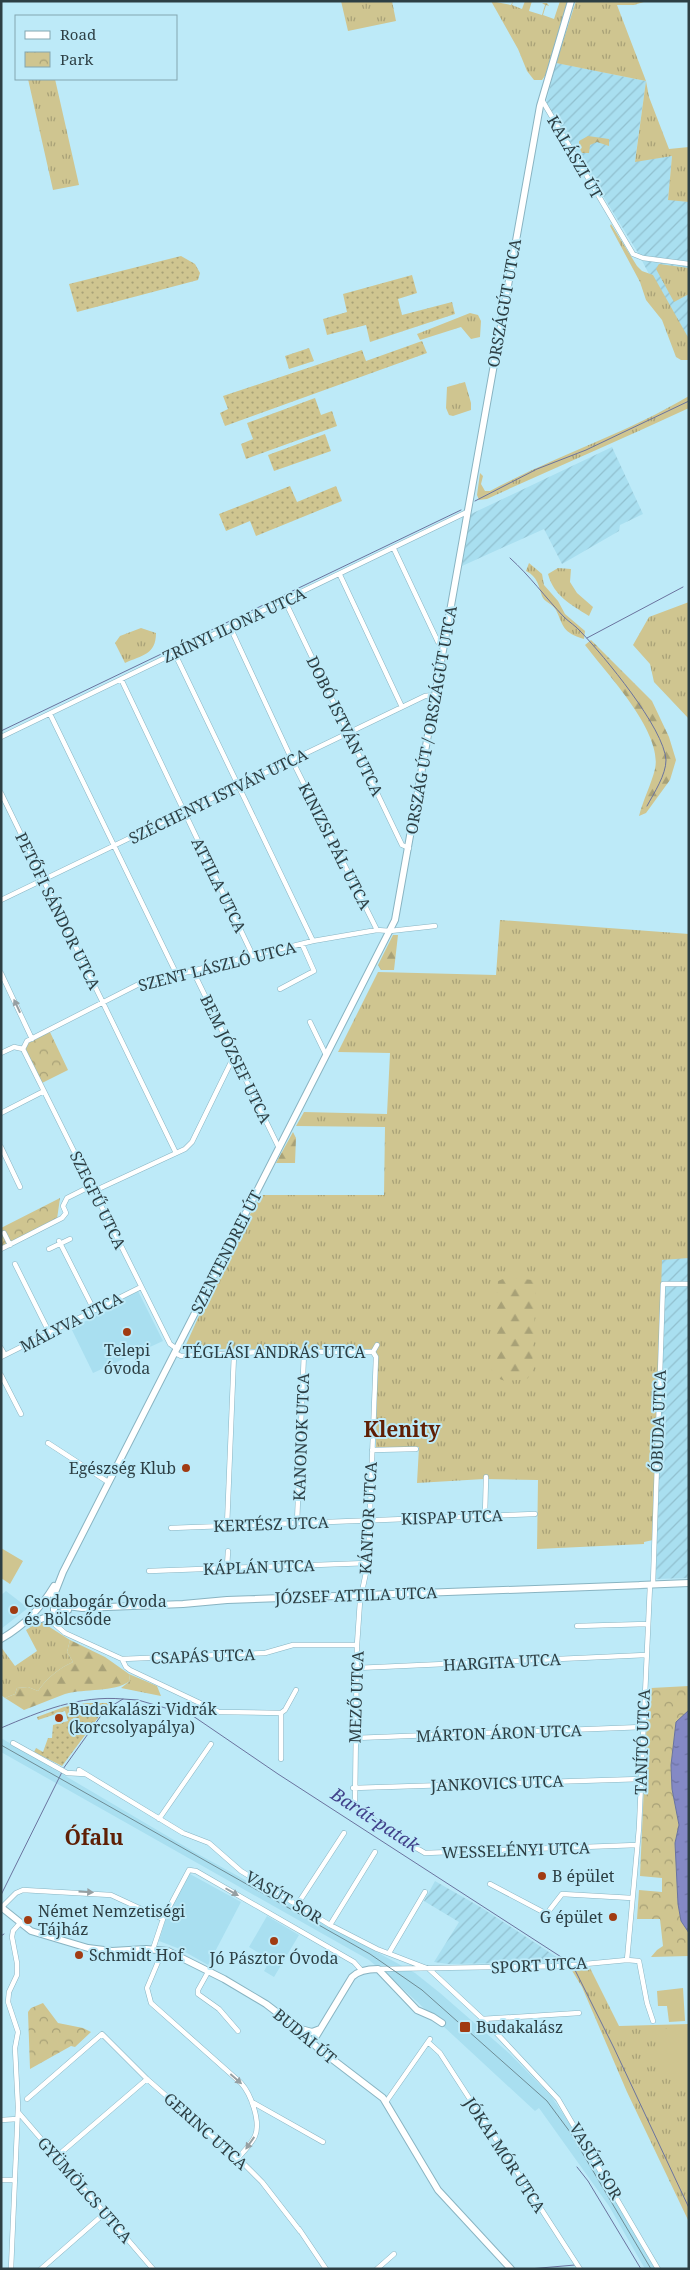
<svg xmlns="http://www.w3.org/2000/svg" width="690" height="2270" viewBox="0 0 690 2270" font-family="'Noto Serif',serif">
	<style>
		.built { fill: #a9dff0 }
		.industrial { fill: url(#industrial-furrows) }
		.grass { fill: url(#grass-tufts) }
		.forest { fill: url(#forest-firs) }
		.park { fill: url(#park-crowns) }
		.garden { fill: url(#garden-dots) }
		.pitch { fill: #cfc590 }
		.water { fill: url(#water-ripples); stroke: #6a739e }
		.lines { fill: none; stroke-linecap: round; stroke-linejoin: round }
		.stream { stroke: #6a739e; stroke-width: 1 }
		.street-casing { stroke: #89b4c2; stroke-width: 5.5 }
		.secondary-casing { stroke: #89b4c2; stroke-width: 8 }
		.street { stroke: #fff; stroke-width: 4.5 }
		.secondary { stroke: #fff; stroke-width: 6 }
		.tram { stroke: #6e8c95; stroke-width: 1 }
		.oneway { fill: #969fa2 }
		.poi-dot { fill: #a13b12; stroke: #bdeaf8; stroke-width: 2 }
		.labels { text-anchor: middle; stroke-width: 4; stroke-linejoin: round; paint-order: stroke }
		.street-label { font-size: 16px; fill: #2d3f44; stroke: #bdeaf8 }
		.poi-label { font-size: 16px; fill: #2d3f44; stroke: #bdeaf8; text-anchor: start }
		.water-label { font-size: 18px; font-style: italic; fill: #41428b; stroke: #bdeaf8 }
		.district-label { font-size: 21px; font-weight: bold; fill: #5f1f05; stroke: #bdeaf8 }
	</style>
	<defs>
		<pattern id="industrial-furrows" width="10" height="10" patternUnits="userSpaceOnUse" patternTransform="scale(1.25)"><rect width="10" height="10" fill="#a9dff0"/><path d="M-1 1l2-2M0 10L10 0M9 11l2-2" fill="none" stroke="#92c0cf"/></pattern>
		<pattern id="grass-tufts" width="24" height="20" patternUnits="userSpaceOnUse" patternTransform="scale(1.25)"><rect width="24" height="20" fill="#cfc590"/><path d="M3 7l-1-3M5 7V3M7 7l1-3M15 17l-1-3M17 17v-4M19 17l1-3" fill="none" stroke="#a8a177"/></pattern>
		<pattern id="forest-firs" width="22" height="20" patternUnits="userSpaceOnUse" patternTransform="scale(1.25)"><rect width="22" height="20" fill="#cfc590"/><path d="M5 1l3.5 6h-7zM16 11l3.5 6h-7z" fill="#a8a177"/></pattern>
		<pattern id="park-crowns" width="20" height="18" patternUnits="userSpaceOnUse" patternTransform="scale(1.25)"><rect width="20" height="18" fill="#cfc590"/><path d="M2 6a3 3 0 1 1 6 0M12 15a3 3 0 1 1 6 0" fill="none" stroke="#a8a177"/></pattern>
		<pattern id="garden-dots" width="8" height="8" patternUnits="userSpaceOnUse" patternTransform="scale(1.25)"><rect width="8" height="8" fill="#cfc590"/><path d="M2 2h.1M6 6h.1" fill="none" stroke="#a8a177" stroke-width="1.8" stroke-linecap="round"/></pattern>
		<pattern id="water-ripples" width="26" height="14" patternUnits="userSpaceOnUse" patternTransform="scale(1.25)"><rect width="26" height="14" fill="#8489c5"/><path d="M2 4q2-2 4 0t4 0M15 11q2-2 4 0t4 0" fill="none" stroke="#6c71a2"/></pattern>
	</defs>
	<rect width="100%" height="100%" fill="#bdeaf8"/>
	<path class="built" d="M138 1291 163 1341 93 1373 71 1328 111 1309 109 1305Z
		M6 1591 28 1608 1 1629V1595Z
		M1 1738 196 1853 415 1973 440 1993 510 2054 551 2096 578 2136 653 2260 655 2269H645L609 2206 539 2108 535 2111 402 1988 369 1960 1 1752Z
		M190 1874 241 1902 208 1965 180 1949 159 1941 167 1915Z
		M267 1916 299 1935 274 1977 264 1971 270 1960 249 1947Z"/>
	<path class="industrial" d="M556 63 646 81 635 161 672 156 668 199 689 202V351L638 253 546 103Z
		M612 447 643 514 620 525 619 531 562 564 544 529 462 566 471 514Z
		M661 1258H689V1578L656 1579Z
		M435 1881 482 1908 564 1962 448 1964 434 1962 459 1922 424 1901Z"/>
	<path class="grass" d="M341 1H392L396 21 348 31Z
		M491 1 511 5 513 1 512 5 522 9 525 1H532L529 11 542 15 545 5 542 3H547L549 6 546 5 543 15 554 19 560 1H569L547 73 542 80H534L527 71 518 49Z
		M576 1H647L634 5H617L646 81 649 97 669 149 689 147V202L668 200 672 156 635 162 646 81 556 63Z
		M28 79H55L79 185 53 190Z
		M611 224 637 266 642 271 653 275 689 339V360H681L676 357 662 320 646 300 640 282 610 226Z
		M659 264 689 268V294L674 302 656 269Z
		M470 313 478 315 481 321 480 337 471 339 461 327 420 340 417 334Z
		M465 382 471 403V410L453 416 449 415 446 408 447 387Z
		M689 396V408C623 439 554 468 487 499L479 500 477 495 480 473 483 476 481 484 485 491H490C555 456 625 434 689 396Z
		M529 563 542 574 544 585 558 601 565 614 585 631 584 639C562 632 564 627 556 610 553 604 544 602 542 596 538 585 538 577 526 571Z
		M558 568 571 569 570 582 577 593 593 607 589 616C570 604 554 596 548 574Z
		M689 602V719L654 682 650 664 633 645 649 617Z
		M141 628 156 633C156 655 142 655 125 663L115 643 120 636Z
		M500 920 689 934V1258L662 1260 653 1540 644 1542V1544L537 1549 538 1480 484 1479 417 1483 419 1447 376 1448 377 1354 371 1349H184L203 1307 260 1195H384L385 1127 296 1126 304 1112 387 1114 390 1053 338 1052 378 972 496 975Z
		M40 1621 70 1640 67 1652 73 1662C59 1668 47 1678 38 1691L28 1687 17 1688 15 1694 5 1698 1 1695V1647L15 1666 37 1651 26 1630Z
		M129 1674 157 1686 161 1696 121 1688 130 1681Z
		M582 1968 589 1970 590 1968 619 2026 689 2024V2222L627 2092 582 1987 571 1969Z"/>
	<path class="forest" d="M588 136 609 139V146L597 142 590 145 589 153H582L579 147V141Z
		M591 640 652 701 669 737 676 760 670 780 646 813 639 816C643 800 651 785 655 769 663 732 607 674 585 645Z
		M393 935H398L394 970H381L378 965Z
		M293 1132 296 1138 295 1163H276Z
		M508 1277 532 1280 536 1287 532 1373 527 1379 505 1381 497 1378 491 1369 498 1281Z
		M70 1640 105 1657 129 1674 130 1681C113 1693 86 1688 65 1694 51 1699 38 1705 24 1710L5 1698 15 1694 17 1688 28 1687 38 1691C47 1678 59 1668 73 1662L67 1652Z"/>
	<path class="park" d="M49 1030 68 1070 40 1084 23 1049 27 1041Z
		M60 1198 57 1219 1 1249V1228Z
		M689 1686V1710L676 1723 671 1765 672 1789 679 1825 675 1843 678 1904 681 1921 689 1933V1956L651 1957 657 1950 663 1946 660 1919H637L635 1949 639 1890 662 1892V1878L640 1876 648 1693 651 1688Z
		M43 2003 58 2023 83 2028 91 2032 75 2047 71 2046 30 2069 28 2012 31 2008Z"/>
	<path class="garden" d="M181 256 195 264 200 273 198 280 77 312 69 284Z
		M412 275 417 293 398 299 402 315 452 302 455 314 370 342 366 325 327 335 323 319 347 312 343 294Z
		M422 341 427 353 225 426 220 413 228 409 223 396 362 350 366 361Z
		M309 348 314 361 289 369 285 356Z
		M315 398 321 415 332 411 337 426 246 459 241 444 253 439 247 423Z
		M325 434 331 451 274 471 268 455Z
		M290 486 297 502 336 486 342 501 256 536 250 521 226 531 219 514Z
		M87 1703H109L62 1766 34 1752 36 1748 43 1752 48 1738H52L53 1725 68 1721 65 1711 38 1720 37 1717 64 1707Z"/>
	<path class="pitch" d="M1 1548 23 1561 10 1584 1 1578Z
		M683 1988 685 2021 669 2022 667 2006H658L657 1991Z
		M657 2029H689V2072H657Z"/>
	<path class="water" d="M689 1710V1933L681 1921 678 1904 675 1843 679 1825 672 1789 671 1765 676 1722Z"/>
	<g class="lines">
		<path class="stream" d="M475 501 537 469 586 450 689 401
			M510 558C530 576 545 597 564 617 569 622 576 626 581 632 604 656 664 728 666 760 666 775 654 793 647 806
			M587 638 683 587
			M1 731 461 510
			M1 1728C41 1711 79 1695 123 1699
			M63 1769 105 1710 123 1699 138 1700 193 1716 278 1774 572 1964
			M1 1895 62 1772
			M1 1936 4 1934
			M574 1968 614 2048 689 2208
			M577 2167 588 2181 641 2269
			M529 2269 575 2265"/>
		<defs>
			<path id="street" d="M542 100 633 254 643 258 689 264
				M394 549 438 642 444 645
				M340 575 402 707
				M285 601 402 845 409 848
				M230 627 292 760 377 930
				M175 654 313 941
				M121 679 253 956
				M50 714 177 975
				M1 737 467 512
				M1 793 176 1153
				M1 900 425 696 434 695
				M193 971 279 1148
				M1 973 32 1039
				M280 989 314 971 302 944
				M310 1022 326 1055
				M23 1049 27 1041 139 984 313 941 377 930 390 931 435 926
				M23 1049 170 1344 177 1349
				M1 1053 14 1047 23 1049
				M1 1113 44 1091
				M1 1147 20 1187
				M94 1191 185 1149 192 1142 235 1054
				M4 1233 10 1245
				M59 1241 94 1310
				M1 1249 62 1218 66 1213 63 1206 67 1198 91 1186
				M49 1249 70 1239
				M15 1264 49 1332
				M1 1348 5 1355
				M373 1352 376 1357 368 1563 360 1601 357 1645 355 1805 389 1832 425 1853 637 1845
				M373 1352 377 1345
				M175 1353 181 1356 259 1352H373
				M1 1357 141 1287
				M1 1375 21 1414
				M48 1443 108 1482
				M372 1450 416 1449
				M485 1516 486 1477
				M297 1523 304 1352
				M227 1526 234 1354
				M171 1528 535 1514
				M227 1567 228 1551
				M149 1571 368 1563
				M653 1584 663 1284H689
				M46 1617 65 1633 122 1659 265 1653 293 1645H357
				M577 1626 647 1624
				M122 1659 126 1667 130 1670 219 1712 281 1713V1759
				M357 1668 646 1655
				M281 1713 285 1710 296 1690
				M355 1738 643 1727
				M13 1743 67 1773 85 1774
				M79 1770 183 1833 209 1843 241 1871 330 1925 377 1949 429 1969 487 2023 558 2099 658 2269
				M353 1788 641 1779
				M159 1819 211 1744
				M490 1884 545 1913 548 1912 562 1894 632 1898
				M297 1905 344 1833
				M2 1907 16 1893 23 1890 111 1895 163 1919
				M330 1925 375 1852
				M153 1949 163 1919 189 1870 196 1871 354 1962 362 1971
				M163 1950 147 1988 151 2003 241 2083C251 2094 261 2122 255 2136 251 2145 243 2152 237 2159
				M389 1953 425 1892
				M627 1960 639 1828 650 1585
				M378 1969 564 1966 627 1960 639 1961 647 2003 653 2021
				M208 1972 198 1990V1994L219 2009 238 2031
				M482 2019 579 2013
				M428 2042 440 2053 580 2269
				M27 2099 102 2034 147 2079 244 2164 262 2182 300 2231
				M252 2102 323 2142
				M386 2102 430 2039
				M18 2112 153 2269
				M1 2120 17 2119
				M56 2157 147 2079
				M1 2180H15
				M299 2229 326 2269
				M11 2269 18 2107 15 2048 18 2032 8 2002 9 1992 17 1975V1963L12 1937 13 1931 20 1923
				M41 2269 105 2213
				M377 2269 394 2254"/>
			<path id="secondary" d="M640 1585 689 1583
				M54 1604 82 1608 183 1604 227 1600 644 1585
				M54 1613V1595L63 1572 395 920 540 106 571 1
				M29 1623 68 1610
				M1 1639C25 1625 40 1609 54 1586
				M1 1907 31 1931 88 1948 112 1951 146 1949 168 1951 224 1979 266 2004 296 2027 319 2049 383 2098 438 2190 511 2269
				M297 2028 312 2032 320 2029
				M312 2043 352 1977C359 1970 369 1969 378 1969L417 2010 433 2017 442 2023"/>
		</defs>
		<use href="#street" class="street-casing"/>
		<use href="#secondary" class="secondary-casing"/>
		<use href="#street" class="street"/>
		<use href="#secondary" class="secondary"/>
		<path class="tram" d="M1 1745 370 1954 422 1990 547 2101 570 2132 651 2269"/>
	</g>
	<defs><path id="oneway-solid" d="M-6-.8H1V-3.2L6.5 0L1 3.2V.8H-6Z" transform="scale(1.25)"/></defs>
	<g class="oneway">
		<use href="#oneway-solid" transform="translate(17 1006) rotate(-115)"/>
		<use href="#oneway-solid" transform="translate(86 1892) rotate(3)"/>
		<use href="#oneway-solid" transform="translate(232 1892) rotate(30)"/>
		<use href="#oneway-solid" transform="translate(236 2079) rotate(41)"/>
		<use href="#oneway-solid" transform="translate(250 2143) rotate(125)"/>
	</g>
	<g class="poi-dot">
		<circle cx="127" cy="1332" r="5"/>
		<circle cx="186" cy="1468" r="5"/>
		<circle cx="14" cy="1610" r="5"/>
		<circle cx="59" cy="1718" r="5"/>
		<circle cx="542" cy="1876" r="5"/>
		<circle cx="613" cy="1917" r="5"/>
		<circle cx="28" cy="1920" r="5"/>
		<circle cx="274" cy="1941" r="5"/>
		<circle cx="79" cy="1955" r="5"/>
		<rect x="459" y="2021" width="12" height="12" rx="2.5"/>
	</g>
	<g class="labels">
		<g class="street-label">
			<text transform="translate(575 157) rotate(60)" y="6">KALÁSZI ÚT</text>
			<text transform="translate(504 303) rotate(-80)" y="6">ORSZÁGÚT UTCA</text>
			<text transform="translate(234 625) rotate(-25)" y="6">ZRÍNYI ILONA UTCA</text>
			<text transform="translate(431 720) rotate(-80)" y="6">ORSZÁG ÚT / ORSZÁGÚT UTCA</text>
			<text transform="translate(345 726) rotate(64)" y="6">DOBÓ ISTVÁN UTCA</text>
			<text transform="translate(218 796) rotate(-26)" y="6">SZÉCHENYI ISTVÁN UTCA</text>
			<text transform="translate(335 846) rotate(63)" y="6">KINIZSI PÁL UTCA</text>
			<text transform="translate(219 885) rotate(64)" y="6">ATTILA UTCA</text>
			<text transform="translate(58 911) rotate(64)" y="6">PETŐFI SÁNDOR UTCA</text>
			<text transform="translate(217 966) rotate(-14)" y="6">SZENT LÁSZLÓ UTCA</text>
			<text transform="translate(236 1059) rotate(64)" y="6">BEM JÓZSEF UTCA</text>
			<text transform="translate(98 1200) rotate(64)" y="6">SZEGFŰ UTCA</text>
			<text transform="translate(226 1252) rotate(-63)" y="6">SZENTENDREI ÚT</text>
			<text transform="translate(71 1322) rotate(-27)" y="6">MÁLYVA UTCA</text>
			<text x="274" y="1358">TÉGLÁSI ANDRÁS UTCA</text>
			<text transform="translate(658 1421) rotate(-88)" y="6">ÓBUDA UTCA</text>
			<text transform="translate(301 1437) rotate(-88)" y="6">KANONOK UTCA</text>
			<text transform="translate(452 1517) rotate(-2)" y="6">KISPAP UTCA</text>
			<text transform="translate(368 1518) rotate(-87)" y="6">KÁNTOR UTCA</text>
			<text transform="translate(271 1524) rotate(-2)" y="6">KERTÉSZ UTCA</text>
			<text transform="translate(259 1567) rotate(-2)" y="6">KÁPLÁN UTCA</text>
			<text transform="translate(356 1595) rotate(-2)" y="6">JÓZSEF ATTILA UTCA</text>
			<text transform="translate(203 1656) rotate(-2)" y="6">CSAPÁS UTCA</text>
			<text transform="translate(502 1662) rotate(-3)" y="6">HARGITA UTCA</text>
			<text transform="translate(356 1697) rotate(-88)" y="6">MEZŐ UTCA</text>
			<text transform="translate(499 1733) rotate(-2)" y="6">MÁRTON ÁRON UTCA</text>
			<text transform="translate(642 1742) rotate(-88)" y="6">TANÍTÓ UTCA</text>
			<text transform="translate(497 1783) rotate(-2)" y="6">JANKOVICS UTCA</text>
			<text transform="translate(516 1850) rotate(-2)" y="6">WESSELÉNYI UTCA</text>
			<text transform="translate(284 1897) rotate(31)" y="6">VASÚT SOR</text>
			<text transform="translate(539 1965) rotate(-3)" y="6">SPORT UTCA</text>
			<text transform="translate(305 2036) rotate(40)" y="6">BUDAI ÚT</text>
			<text transform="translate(206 2131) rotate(42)" y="6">GERINC UTCA</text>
			<text transform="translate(505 2155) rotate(57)" y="6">JÓKAI MÓR UTCA</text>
			<text transform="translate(596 2161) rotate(59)" y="6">VASÚT SOR</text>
			<text transform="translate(85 2190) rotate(49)" y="6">GYÜMÖLCS UTCA</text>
		</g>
		<g class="poi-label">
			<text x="127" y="1356" text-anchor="middle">Telepi<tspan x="127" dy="18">óvoda</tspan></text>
			<text x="176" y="1474" text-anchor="end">Egészség Klub</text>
			<text x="24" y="1607">Csodabogár Óvoda<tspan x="24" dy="18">és Bölcsőde</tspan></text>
			<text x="69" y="1715">Budakalászi Vidrák<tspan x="69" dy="18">(korcsolyapálya)</tspan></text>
			<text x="552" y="1882">B épület</text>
			<text x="38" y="1917">Német Nemzetiségi<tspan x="38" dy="18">Tájház</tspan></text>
			<text x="603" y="1923" text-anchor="end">G épület</text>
			<text x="89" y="1961">Schmidt Hof</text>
			<text x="274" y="1964" text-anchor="middle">Jó Pásztor Óvoda</text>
			<text x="476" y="2033">Budakalász</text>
		</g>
		<g class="water-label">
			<text transform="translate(375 1820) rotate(33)" y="6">Barát-patak</text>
		</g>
		<g class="district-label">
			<text x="402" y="1437">Klenity</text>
			<text x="94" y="1845">Ófalu</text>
		</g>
	</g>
	<rect width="690" height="2270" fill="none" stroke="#2d3f44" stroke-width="5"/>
	<rect x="15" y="15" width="162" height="65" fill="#bdeaf8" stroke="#83a6b0"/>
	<rect x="25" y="31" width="25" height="8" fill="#ffffff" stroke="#83a6b0"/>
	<text x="60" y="40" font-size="15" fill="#2d3f44">Road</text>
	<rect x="25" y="52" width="25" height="15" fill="url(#park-crowns)" stroke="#83a6b0"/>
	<text x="60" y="65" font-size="15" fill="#2d3f44">Park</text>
</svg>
